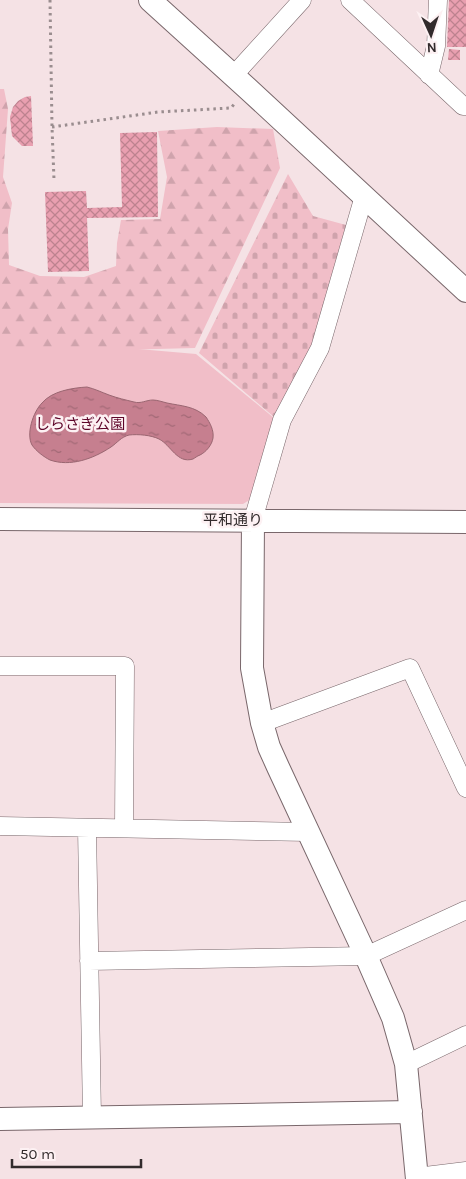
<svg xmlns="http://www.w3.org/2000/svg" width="466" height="1179" viewBox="0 0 466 1179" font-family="Karla,'Noto Sans JP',sans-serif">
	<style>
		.green { fill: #f1bec8 }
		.forest { fill: url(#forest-firs) }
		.cemetery { fill: url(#cemetery-stones) }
		.water { fill: url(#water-ripples); stroke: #9a6671 }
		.building { fill: url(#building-cross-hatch) }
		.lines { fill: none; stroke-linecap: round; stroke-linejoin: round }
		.minor-casing { stroke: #79676b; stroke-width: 19 }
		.tertiary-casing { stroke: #79676b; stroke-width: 24 }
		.path { stroke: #9a8d8f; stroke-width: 3; stroke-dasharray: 2.5 4; stroke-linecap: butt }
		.minor { stroke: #fff; stroke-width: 18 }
		.tertiary { stroke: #fff; stroke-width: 22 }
		.labels { text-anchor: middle; stroke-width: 5; stroke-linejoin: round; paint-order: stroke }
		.park-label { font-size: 15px; fill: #5e0529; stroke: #fdf1f3 }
		.street-label { font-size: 15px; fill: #322b2c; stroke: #fdf1f3 }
	</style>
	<defs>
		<pattern id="forest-firs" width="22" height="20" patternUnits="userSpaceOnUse" patternTransform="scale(1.25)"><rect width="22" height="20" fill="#f1bec8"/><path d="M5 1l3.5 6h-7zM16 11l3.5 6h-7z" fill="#cfa3ac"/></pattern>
		<pattern id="cemetery-stones" width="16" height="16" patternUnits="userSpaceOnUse" patternTransform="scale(1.25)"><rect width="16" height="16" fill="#f1bec8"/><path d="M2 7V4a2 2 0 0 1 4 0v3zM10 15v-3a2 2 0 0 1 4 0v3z" fill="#cfa3ac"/></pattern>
		<pattern id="water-ripples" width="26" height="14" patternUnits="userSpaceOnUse" patternTransform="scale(1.25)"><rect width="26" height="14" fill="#c67f8f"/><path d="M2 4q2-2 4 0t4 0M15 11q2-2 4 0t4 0" fill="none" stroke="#a16875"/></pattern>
		<pattern id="building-cross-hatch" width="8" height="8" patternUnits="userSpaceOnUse" patternTransform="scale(1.25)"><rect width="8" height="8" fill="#e99fb0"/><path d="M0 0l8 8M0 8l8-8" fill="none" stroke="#bd828f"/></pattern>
	</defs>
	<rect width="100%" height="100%" fill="#f5e2e5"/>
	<path class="green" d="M0 337 196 354 274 418 251 499 243 504 0 503Z"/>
	<path class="forest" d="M0 89H4L8 109 3 177 12 203 8 229 9 265 40 276 84 277 116 266 117 243 121 220 160 219 167 177 158 131 217 127 273 129 280 168 195 348 117 350 12 347 0 352Z"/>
	<path class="cemetery" d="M288 174 313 216 346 225 312 345 274 417 199 353Z"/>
	<path class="water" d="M87 387C95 389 101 392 109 395 117 398 126 400 134 402 141 404 146 400 153 400 157 400 163 402 167 403 181 406 195 406 206 417 210 423 214 430 213 438 212 445 206 452 200 455 197 456 195 458 193 459 177 464 171 445 159 439 151 435 138 434 129 435 121 437 117 443 111 447 93 459 70 467 50 460 44 457 36 451 32 445 26 434 33 412 42 403 52 391 72 388 87 387Z"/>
	<path class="building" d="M449 0H466V47H447Z
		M449 49 460 50V60H448Z
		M31 96 33 146H22L12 136 10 117 13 107 18 101 25 97Z
		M157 132 158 217 87 218 89 271 48 272 45 192 86 191 87 208 122 207 120 133Z"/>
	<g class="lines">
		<defs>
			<path id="minor" d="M350 0 463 106H466
				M429 75 436 46 438 0
				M233 76 302 0
				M253 520 282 420 320 348 364 196
				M0 666H125L124 828
				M262 723 410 668 466 788
				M0 826 308 832
				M87 828 92 1117
				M89 961 366 956 466 910
				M406 1064 466 1035
				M417 1177 466 1171"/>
			<path id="tertiary" d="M150 0 247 88 466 291
				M0 519 466 522
				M253 520 252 668 262 723 269 747 278 767 366 956 393 1018 406 1064 417 1179
				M0 1119 411 1112"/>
		</defs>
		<use href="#minor" class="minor-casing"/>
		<use href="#tertiary" class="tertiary-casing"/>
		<path class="path" d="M50 0 52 127 54 180
			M52 127 158 112 231 108 235 103"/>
		<use href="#minor" class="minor"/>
		<use href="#tertiary" class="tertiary"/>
	</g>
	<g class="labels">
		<g class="park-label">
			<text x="80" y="429">しらさぎ公園</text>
		</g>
		<g class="street-label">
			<text x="233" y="525">平和通り</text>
		</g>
	</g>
	<g transform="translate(431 35) rotate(177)" stroke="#fdf1f3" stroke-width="4" paint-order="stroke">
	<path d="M0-4L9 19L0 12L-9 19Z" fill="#322b2c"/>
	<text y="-8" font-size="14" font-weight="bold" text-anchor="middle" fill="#322b2c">N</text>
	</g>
	<path d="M12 1159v8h129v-8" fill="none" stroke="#322b2c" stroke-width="2.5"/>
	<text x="20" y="1159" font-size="15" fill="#322b2c" stroke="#fdf1f3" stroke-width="4" paint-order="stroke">50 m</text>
</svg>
